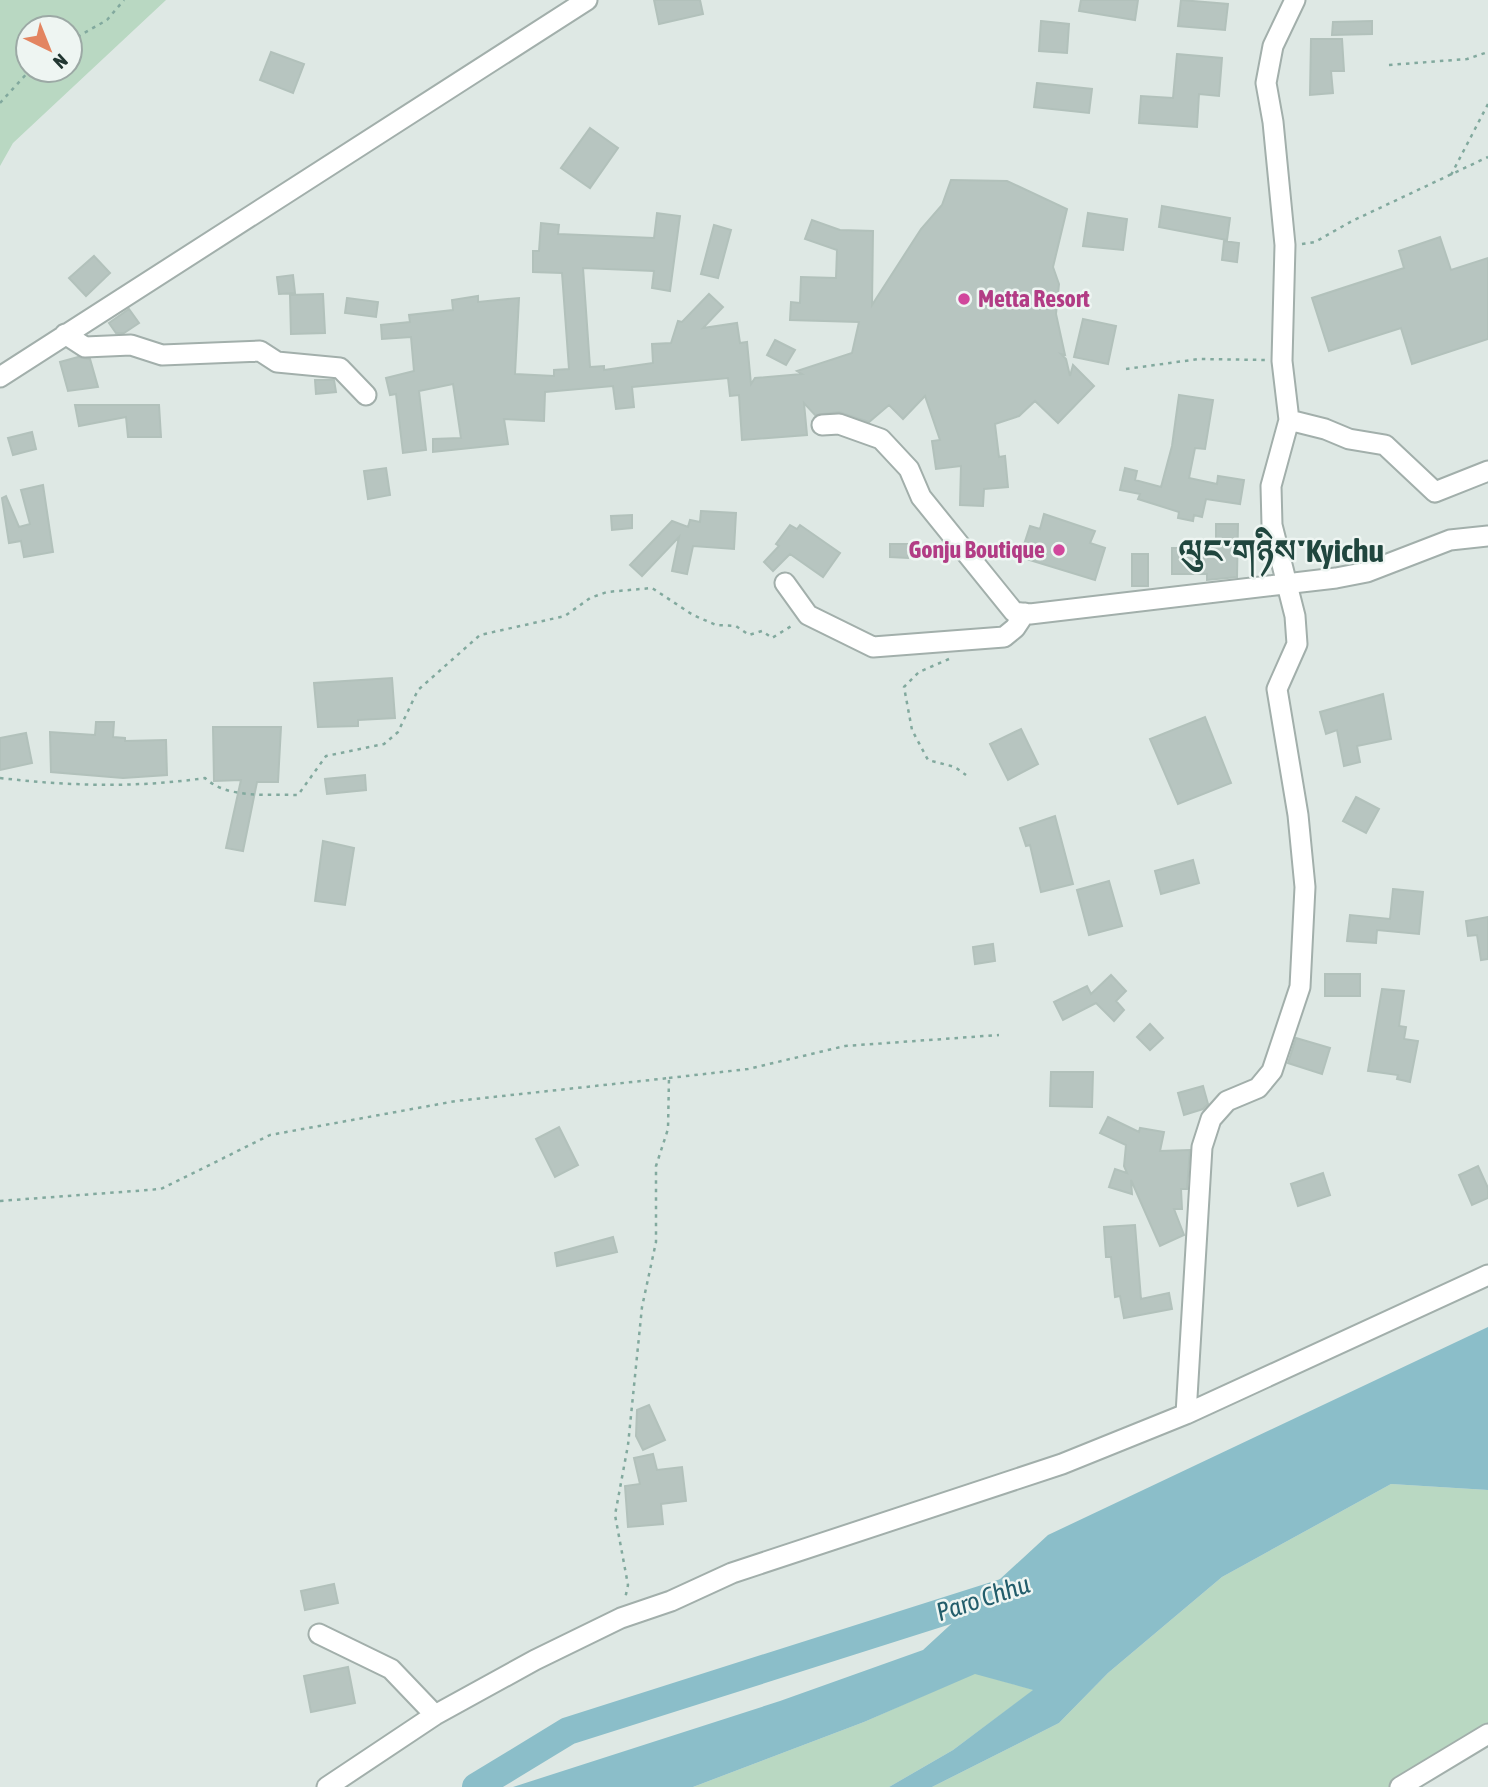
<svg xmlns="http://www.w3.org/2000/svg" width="1488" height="1787" viewBox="0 0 1488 1787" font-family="'Asap Condensed','Noto Serif Tibetan',sans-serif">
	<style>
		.green { fill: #b9d8c2; fill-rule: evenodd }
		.water { fill: #8bbec9 }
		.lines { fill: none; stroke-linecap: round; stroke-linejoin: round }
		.river { stroke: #8bbec9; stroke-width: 28 }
		.building { fill: #b7c5c0; stroke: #b2c1bb; stroke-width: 2 }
		.minor-casing { stroke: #a2afab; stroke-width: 23 }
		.path { stroke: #82a99e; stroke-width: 2.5; stroke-dasharray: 3.5 5; stroke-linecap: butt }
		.minor { stroke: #fff; stroke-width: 19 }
		.hotel-dot { fill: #d1479c; stroke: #eef5f2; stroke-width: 2.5 }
		.labels { text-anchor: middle; stroke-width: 5; stroke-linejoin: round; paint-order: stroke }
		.hotel-label { font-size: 24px; font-weight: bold; fill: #b23c85; stroke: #eef5f2; text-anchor: start }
		.water-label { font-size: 26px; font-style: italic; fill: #225d6b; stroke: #eef5f2 }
		.district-label { font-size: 32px; font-weight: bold; fill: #20463e; stroke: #eef5f2 }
	</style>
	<rect width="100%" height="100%" fill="#dee8e4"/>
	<path class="green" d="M0 0H166L13 143 0 166ZM28 28H70V70H28Z
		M1391 1484 1488 1490V1745L1419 1787H932L1059 1723 1108 1673 1222 1577Z
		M975 1673 1034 1690 953 1750 889 1787H693L864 1722Z"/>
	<path class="water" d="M1488 1327V1490L1391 1484 1222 1577 1108 1673 1059 1723 932 1787H889L953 1750 1033 1690 975 1674 864 1722 693 1787H513L780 1701 923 1650 1048 1535Z"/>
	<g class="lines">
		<path class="river" d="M476 1787 568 1731 1012 1590"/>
	</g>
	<path class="building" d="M654 0H700L703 14 659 24Z
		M1081 0H1138L1135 20 1079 11Z
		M1181 0 1228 4 1225 30 1178 26Z
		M1041 21 1069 24 1067 53 1039 51Z
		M1372 21V34L1332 35 1333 22Z
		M1311 39H1342L1344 71H1331L1333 93 1310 95Z
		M271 52 304 64 293 93 260 80Z
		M1177 54 1222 58 1219 96 1199 94 1197 127 1139 123 1141 96 1173 98Z
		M1037 83 1092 89 1089 113 1034 107Z
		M590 128 618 148 590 188 561 168Z
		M951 180 1007 181 1067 209 1053 267 1059 284 1056 314 1065 355 1061 354 1066 359 1070 376 1073 365 1094 386 1058 423 1035 401 1019 416 995 424 999 457 1005 456 1008 487 984 489 983 506 960 505 961 466 936 469 932 441 940 440 925 396 903 419 889 405 869 422 839 412 815 415 804 403 807 435 742 440 739 395 730 396 728 378 632 387 634 407 616 409 613 386 545 392 544 421 504 419 508 444 433 452V439L461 438 453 384 419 391 426 450 403 453 396 394 390 395 386 378 414 371 411 337 382 339 381 325 410 322 409 315 453 310 452 300 478 296V302L519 298 515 374 554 376V370L569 369 562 273 533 272V251H539L541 223 559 225 558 234 654 238 657 213 680 216 670 291 652 288 654 271 583 268 590 367 604 366V370L653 363 652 344 671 343 678 321 682 322 709 294 723 307 703 328 737 323 740 343 747 342 751 384 755 378 802 374 797 371 852 353 859 322 790 320 791 302 800 303 801 277 836 278 837 250 805 239 812 220 840 230 873 231 872 305 921 229 942 205Z
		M1162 206 1230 218 1227 240 1159 227Z
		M1088 213 1127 219 1123 250 1083 246Z
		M714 225 731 230 718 278 701 274Z
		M1440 237 1451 270 1488 258V339L1412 364 1401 328 1329 351 1312 298 1404 268 1399 251Z
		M1224 241 1239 243 1237 262 1222 260Z
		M94 256 110 273 86 296 69 278Z
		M293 275 295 293 279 294 277 277Z
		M323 294 325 333 291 334 290 295Z
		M347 298 378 302 376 317 345 313Z
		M129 309 139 323 124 333H116L109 323Z
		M1083 319 1116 326 1108 364 1074 357Z
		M775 340 795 350 786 365 767 355Z
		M78 357 90 359 98 387 68 391 60 362Z
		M315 380H334L336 392 316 394Z
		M1179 395 1213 400 1205 449 1195 448 1189 478 1217 484 1218 476 1244 480 1240 504 1206 499 1202 517 1194 515 1193 521 1178 518 1179 512 1138 499 1140 494 1120 490 1125 468 1137 471 1135 480 1161 487 1172 446Z
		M75 405H159L161 437H128L126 417 79 426Z
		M32 432 36 449 13 455 8 438Z
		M386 468 390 495 368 499 364 471Z
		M43 485 53 552 24 557 21 541 9 543 2 498 6 496 19 527 30 524 21 490Z
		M701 511 736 513 734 549 693 546 687 574 672 571 679 537 642 576 630 565 672 521 688 527 690 520 700 522Z
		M1044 514 1095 531 1090 543 1105 548 1095 580 1020 557 1030 526 1040 529Z
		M632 515V528L612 530 611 516Z
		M1216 524H1238L1237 577 1207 580V574H1172V548H1206V541H1216Z
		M790 525 797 529 800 525 840 553 823 577 790 554 773 571 764 562 779 546 776 544Z
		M890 544H908V558L890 557Z
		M1132 554H1148V586H1132Z
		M392 678 395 718 358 720V726L318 727 314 683Z
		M1383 694 1391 739 1357 746 1360 762 1344 766 1337 730 1326 734 1320 712Z
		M1205 717 1231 783 1178 804 1150 739Z
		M96 722H114L113 737 125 738V741L166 740 167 775 123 778 51 772 50 732 95 735Z
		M213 727H281L278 782H257L243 851 226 848 241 780 214 781Z
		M1021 729 1038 764 1008 780 990 744Z
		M26 733 32 763 0 770V738Z
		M365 775 366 790 327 794 325 779Z
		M1356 797 1379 809 1366 833 1343 821Z
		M1055 816 1073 884 1041 892 1030 845 1026 846 1020 828Z
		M323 841 354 848 345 905 315 901Z
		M1193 860 1199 883 1161 894 1155 871Z
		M1109 881 1122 926 1089 935 1077 890Z
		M1393 889 1423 892 1419 934 1377 930 1376 943 1347 941 1350 915 1390 919Z
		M1488 917V959L1481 960 1477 935 1468 936 1466 921Z
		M993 944 995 961 975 964 973 947Z
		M1325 974H1360V996H1325Z
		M1111 975 1126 991 1116 1001 1124 1010 1114 1021 1096 1003 1063 1020 1054 1002 1087 986 1091 994Z
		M1382 989 1404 991 1399 1026 1406 1027 1404 1039 1418 1041 1410 1082 1397 1079 1398 1075 1368 1071Z
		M1150 1024 1163 1038 1150 1050 1137 1037Z
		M1296 1038 1330 1048 1322 1074 1288 1063Z
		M1051 1072H1093L1092 1107 1050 1106Z
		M1203 1086 1208 1104 1203 1109 1184 1115 1178 1093Z
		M1108 1117 1139 1132 1140 1128 1164 1132 1160 1151 1190 1150 1187 1189H1181L1182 1209H1174L1184 1235 1160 1246 1131 1180 1132 1194 1109 1187 1115 1169 1127 1173 1124 1166 1126 1145 1100 1133Z
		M559 1127 578 1165 555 1177 536 1139Z
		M1478 1166 1488 1188V1198L1472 1205 1459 1175Z
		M1323 1173 1330 1195 1298 1206 1291 1184Z
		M1135 1225 1141 1299 1169 1293 1172 1309 1124 1318 1120 1296 1115 1297 1111 1257H1106L1104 1227Z
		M613 1237 617 1252 557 1266 555 1253Z
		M649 1405 665 1440 643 1450 636 1436 637 1410Z
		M653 1454 657 1470 682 1467 686 1501 661 1504 663 1524 628 1527 625 1486 640 1484 634 1458Z
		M334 1584 338 1603 305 1610 301 1591Z
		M348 1667 355 1703 311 1712 304 1676Z"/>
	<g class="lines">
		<defs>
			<path id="minor" d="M65 334 85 347 131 345 162 355 260 351 277 362 340 368 366 395
				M0 377 587 0
				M1289 420 1325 429 1349 439 1385 445 1435 492 1488 471
				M822 425 839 424 881 439 909 469 921 497 1014 612 1030 614 1336 578 1367 572 1450 540 1488 536
				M785 583 808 615 873 647 1004 637 1015 628 1025 613
				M1186 1414 1202 1147 1211 1119 1227 1101 1258 1088 1272 1071 1300 987 1305 887 1298 815 1277 689 1297 644 1295 616 1272 525 1271 486 1289 420 1282 361 1285 245 1273 122 1266 83 1273 46 1295 0
				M319 1634 391 1669 435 1715
				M327 1787 435 1715 535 1660 621 1618 671 1601 732 1573 1062 1464 1186 1414 1488 1275
				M1400 1787 1488 1734"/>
		</defs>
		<use href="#minor" class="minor-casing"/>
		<path class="path" d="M70 41 107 20 124 0
			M1389 65 1467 59 1488 52
			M0 103 30 70
			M1451 175 1488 104
			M1302 244 1315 242 1352 221 1488 157
			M1126 369 1199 359 1265 360
			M949 659 919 672 904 687 912 730 928 760 955 767 966 775
			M0 778C69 786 136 788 205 778 227 799 268 794 298 795L326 756 384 744 398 732 418 690 480 635 565 616 590 598 607 592 652 588 693 615 716 625 736 626 749 635 762 631 772 638 793 625
			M669 1078 748 1069 845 1046 999 1035
			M0 1201 161 1189 270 1135 456 1101 669 1078 668 1129 656 1166V1242L642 1307 628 1445 615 1515 628 1585 625 1599"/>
		<use href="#minor" class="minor"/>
	</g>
	<g class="hotel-dot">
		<circle cx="964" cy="299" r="7"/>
		<circle cx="1059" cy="550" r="7"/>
	</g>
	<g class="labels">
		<g class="hotel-label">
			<text x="978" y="307">Metta Resort</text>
			<text x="1045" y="558" text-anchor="end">Gonju Boutique</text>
		</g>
		<g class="water-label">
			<text transform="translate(983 1598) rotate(-18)" y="9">Paro Chhu</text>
		</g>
		<g class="district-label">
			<text x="1281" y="562">ལུང་གཉིས་Kyichu</text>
		</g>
	</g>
	<g transform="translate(49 49) rotate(137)"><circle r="33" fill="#eef5f2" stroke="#9ca9a5" stroke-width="2"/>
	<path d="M0-5L12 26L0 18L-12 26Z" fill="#e38561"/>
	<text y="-10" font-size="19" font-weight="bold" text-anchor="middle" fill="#213631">N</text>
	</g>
</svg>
